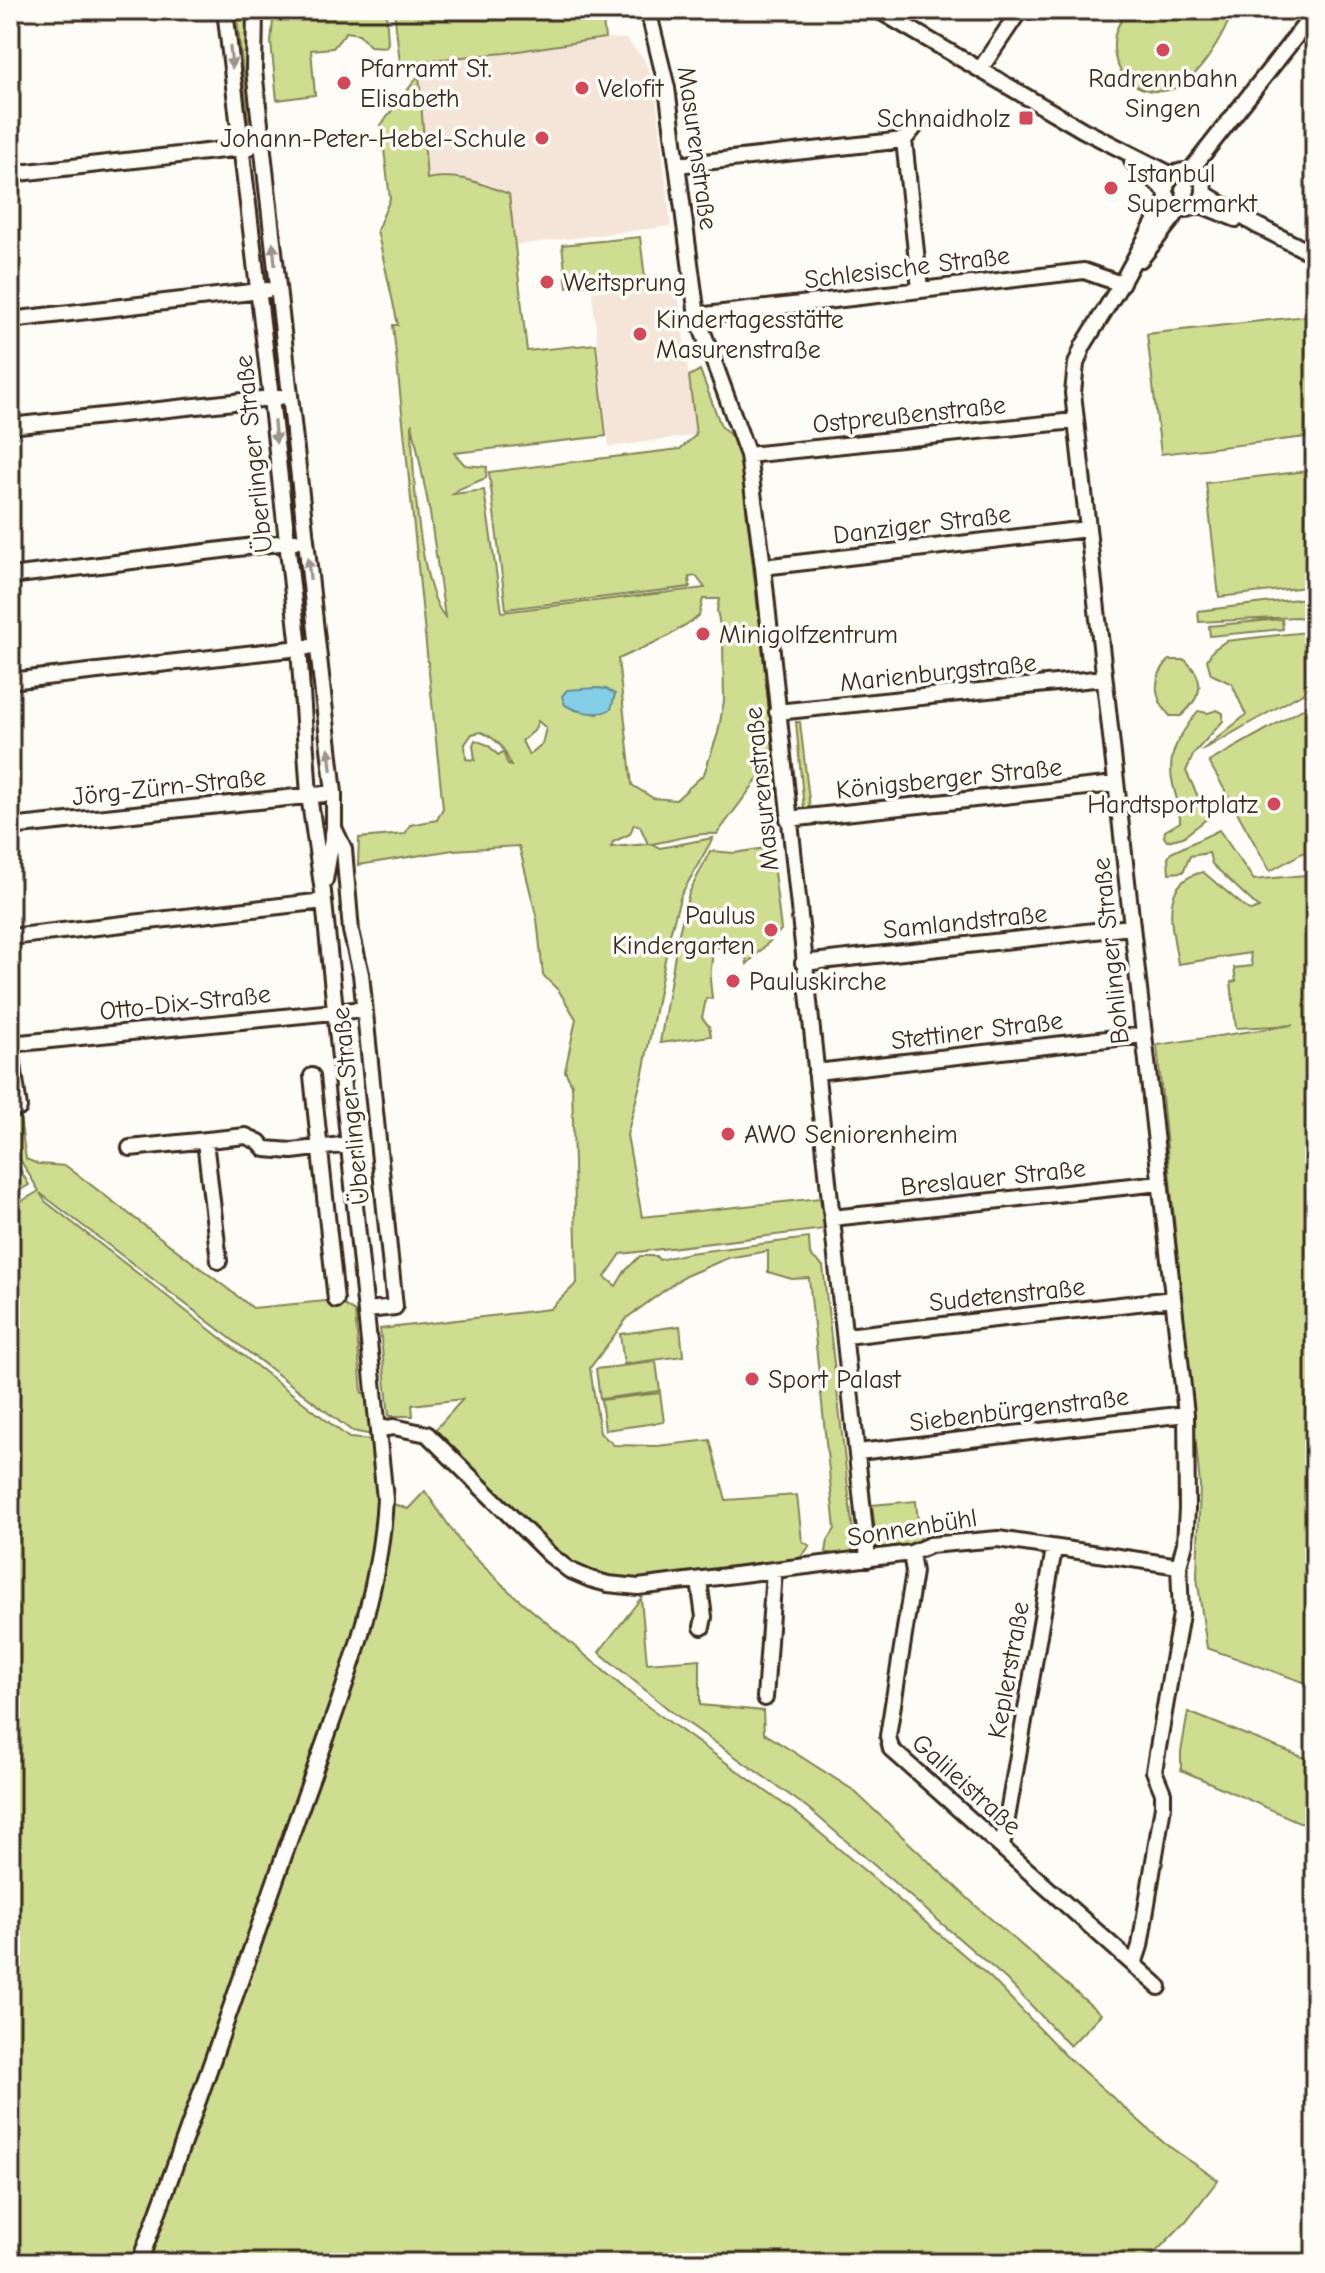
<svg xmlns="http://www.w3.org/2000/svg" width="1325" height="2273" viewBox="0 0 1325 2273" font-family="'Comic Neue',sans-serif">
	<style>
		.built { fill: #f4e5d8 }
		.green { fill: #cedd90; stroke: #848457; stroke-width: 2; fill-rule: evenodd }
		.water { fill: #85cfe6; stroke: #678d96; stroke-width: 2 }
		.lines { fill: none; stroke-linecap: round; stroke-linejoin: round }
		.minor-casing { stroke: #3b2a1e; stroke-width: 20 }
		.minor { stroke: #fdfcf7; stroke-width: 14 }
		.oneway { fill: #9c938a }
		.poi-dot { fill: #d1495b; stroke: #fdfcf7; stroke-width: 3 }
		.labels { text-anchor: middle; stroke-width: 7; stroke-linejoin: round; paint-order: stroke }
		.poi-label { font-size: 26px; fill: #3b2a1e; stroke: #fdfcf7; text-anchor: start }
		.street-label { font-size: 26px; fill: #3b2a1e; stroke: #fdfcf7 }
	</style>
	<rect width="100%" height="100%" fill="#fdfcf7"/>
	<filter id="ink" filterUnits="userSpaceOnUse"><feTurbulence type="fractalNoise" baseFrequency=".0125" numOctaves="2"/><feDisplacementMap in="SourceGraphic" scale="16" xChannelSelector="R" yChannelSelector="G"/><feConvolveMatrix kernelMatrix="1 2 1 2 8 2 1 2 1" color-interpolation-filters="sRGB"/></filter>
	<g filter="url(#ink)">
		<path class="built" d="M605 38 626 39 643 58 651 76 655 87 671 226 516 245 509 194 483 182 469 181 458 176 443 175 427 179 418 64Z
			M677 284 696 435 609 447 592 292Z"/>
		<path class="green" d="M234 10H246L255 128 249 129 237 18Z
			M274 10H386L388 43 386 47 370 46 359 34 346 32 333 48 311 50 315 95 277 100 271 42Z
			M394 10H589L603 21 605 38 505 53 400 63Z
			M1128 10H1233C1225 33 1203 72 1181 85 1148 103 1112 80 1114 43 1114 29 1121 21 1128 10Z
			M419 75 427 179C458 172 481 184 509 194L527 351 596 344 606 436 454 453 465 465 487 467 486 478 459 489 453 494 484 490 502 612 705 588 696 576 689 577 690 587 506 609 489 472 680 449 696 435 689 376 700 370 721 426 739 444 773 744 771 761 717 834C694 832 673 841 651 844L660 848 713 838 681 895 670 934 643 1073 627 1135 642 1217 820 1198 825 1229 621 1254 605 1277 616 1286 625 1271 640 1256H656L659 1260 689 1253 809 1238 810 1255 823 1266 854 1541 852 1552 836 1555 826 1552 828 1540 835 1529 809 1278 792 1279 768 1272V1251L728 1258 683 1277 628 1317 590 1368 600 1433 614 1445 657 1446 710 1440 726 1500 797 1495 802 1541 810 1546 800 1558 650 1579C614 1580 585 1574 556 1552L435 1430 463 1399 412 1405 413 1416H389L380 1329 550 1309 577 1283 572 1085 565 1071 576 1019 559 991 543 975 537 919 519 846 453 850 358 865 359 838 405 834 410 825 437 820 443 808 393 325H398L377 230 390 199 381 125ZM412 423 430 513 445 617C419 588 412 464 412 423ZM703 599H719L717 610 723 641 724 701 718 733 704 774 676 800 653 798 632 785 618 659 667 637 699 616ZM596 688 606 689 598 714 575 710V691ZM538 721 546 728 542 744 529 755 522 741 534 731ZM481 732C498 739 505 749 511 766L508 765 503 752 498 755 488 745 475 740 473 745 475 760 466 759 465 744 472 734ZM634 824 640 826 648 844 611 847 613 842 630 834Z
			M640 237 645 278 567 287 562 245Z
			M1315 315V436L1161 454 1147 334Z
			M1315 470V586L1219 597 1206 483Z
			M1315 597V619L1296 617 1199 622 1198 611Z
			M1282 619 1283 629 1210 636 1209 626Z
			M1315 631V686L1201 751 1246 715 1232 684 1211 674 1207 660 1213 650 1226 641Z
			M1169 660H1185C1208 681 1201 697 1181 716H1170C1153 698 1152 678 1169 660Z
			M1315 702V846L1270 871 1209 762Z
			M1217 710 1223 713V721L1194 753 1186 771 1208 818 1183 837 1167 841 1164 837 1165 831 1180 822C1180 803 1175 797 1172 779 1167 752 1182 732 1198 711L1208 713Z
			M796 722H800L810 809 804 810Z
			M1219 830 1254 880 1305 875 1315 871V1686L1207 1648 1197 1577 1200 1485 1157 1045 1293 1025 1236 1028 1231 982 1236 981 1234 968 1252 966 1250 953 1178 964C1173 929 1157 882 1203 872L1245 907 1251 911 1259 908 1212 864 1209 853 1190 856 1183 872 1169 873 1168 858 1171 853Z
			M771 847 781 930 747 964 745 944 713 948 710 980 712 998 706 999 702 1018 709 1026 711 1036 660 1043 678 937 689 893 710 851 735 853Z
			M10 1107 20 1119 26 1159 38 1164 66 1166 253 1308 336 1300 355 1312 362 1393H370L373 1435 352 1431 40 1193 46 1202 349 1438 371 1440 377 1498 408 1509 425 1491 463 1546 509 1591 636 1698 799 1815 991 1978 1065 2055 1164 2143 1218 2180 1186 2221 1145 2263H10V1208L39 1191 10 1143Z
			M10 1152 29 1185 10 1196Z
			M680 1326 683 1356 624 1364 620 1334Z
			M656 1362 660 1391 600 1399 596 1369Z
			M660 1393 664 1422 605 1430 601 1400Z
			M916 1501 920 1542 902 1550 887 1552 886 1549 877 1546 872 1505Z
			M641 1598 647 1663 700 1659V1705L763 1711 764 1733 853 1790 975 1905 1101 2014 1070 2046 1006 1979 808 1808 672 1712 599 1652Z
			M1188 1712 1315 1762V1829L1181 1770V1752Z"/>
		<path class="water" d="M596 688 606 689 615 694 611 709C597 717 578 712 565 705L562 696 567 690Z"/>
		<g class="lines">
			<defs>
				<path id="minor" d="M255 10 254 70 334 793V828L325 880
					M648 10 667 88 697 316 748 455 763 567 868 1559
					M878 10 1083 130 1172 175
					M981 68 1020 10
					M904 140 918 123
					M1132 161 1166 191
					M677 165 904 140 920 289
					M1166 190a19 19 0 1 1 38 0a19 19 0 1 1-38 0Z
					M1190 171 1315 12
					M10 174 250 147
					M1204 193 1256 225 1315 255
					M1198 204 1236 219
					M1141 259 1181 208
					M697 316 1084 271 1121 284
					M10 320 268 290
					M10 426 280 397
					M748 455 1074 421
					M763 567 1087 529
					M10 576 295 541
					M10 681 308 647
					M777 712 1104 678
					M788 819 1115 784
					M10 827 334 793
					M334 828 344 849 351 931 361 974 395 1307 367 1310
					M10 937 324 901
					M803 963 1131 927
					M10 1042 19 1108
					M10 1044 364 1009
					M816 1072 1143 1035
					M312 1076 336 1300
					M205 1141 219 1261
					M130 1148 246 1136 259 1142 265 1149 292 1151 350 1144
					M832 1218 1160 1183
					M846 1336 1173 1299
					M379 1429 394 1427 427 1434 550 1555 569 1570 590 1579 608 1584 638 1587 911 1553 930 1545 998 1539 1179 1566
					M858 1452 1186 1414
					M911 1553 914 1572 888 1736 891 1749 1159 1987
					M699 1581 704 1617 702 1627
					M765 1698 774 1571
					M1002 1847 1054 1549
					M1134 1964 1140 1946 1163 1806V1793L1154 1771 1181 1614 1179 1566 1185 1543 1187 1509 1186 1414 1073 393 1076 364 1083 346 1121 284 1168 197
					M139 2263C193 2120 242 1975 293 1830 330 1723 379 1614 385 1499L323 892 309 795 299 648 271 398 225 10"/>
			</defs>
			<use href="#minor" class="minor-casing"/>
			<use href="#minor" class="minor"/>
		</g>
		<defs><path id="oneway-solid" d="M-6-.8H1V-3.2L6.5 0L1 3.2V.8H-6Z" transform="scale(2)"/></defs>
		<g class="oneway">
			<use href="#oneway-solid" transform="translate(231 57) rotate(84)"/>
			<use href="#oneway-solid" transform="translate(274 254) rotate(-95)"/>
			<use href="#oneway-solid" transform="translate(275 432) rotate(84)"/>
			<use href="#oneway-solid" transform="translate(309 569) rotate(-96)"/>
			<use href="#oneway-solid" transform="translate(330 759) rotate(-96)"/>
		</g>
	</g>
	<g class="poi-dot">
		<circle cx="1163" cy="50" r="8"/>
		<circle cx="344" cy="83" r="8"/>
		<circle cx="582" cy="88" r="8"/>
		<rect x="1018" y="110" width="16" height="16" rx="4"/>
		<circle cx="542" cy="138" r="8"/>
		<circle cx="1111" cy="188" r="8"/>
		<circle cx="547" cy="282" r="8"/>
		<circle cx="640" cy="334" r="8"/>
		<circle cx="703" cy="634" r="8"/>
		<circle cx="1274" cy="804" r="8"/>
		<circle cx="771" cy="930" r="8"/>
		<circle cx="733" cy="981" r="8"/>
		<circle cx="728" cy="1134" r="8"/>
		<circle cx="752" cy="1379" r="8"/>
	</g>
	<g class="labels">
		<g class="poi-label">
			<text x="360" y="77">Pfarramt St.<tspan x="360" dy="30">Elisabeth</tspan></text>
			<text x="1163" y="87" text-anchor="middle">Radrennbahn<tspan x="1163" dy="30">Singen</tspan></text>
			<text x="598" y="97">Velofit</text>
			<text x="1010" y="127" text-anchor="end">Schnaidholz</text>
			<text x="526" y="147" text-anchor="end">Johann-Peter-Hebel-Schule</text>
			<text x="1127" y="182">Istanbul<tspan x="1127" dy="30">Supermarkt</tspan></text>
			<text x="563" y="291">Weitsprung</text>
			<text x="656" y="328">Kindertagesstätte<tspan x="656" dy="30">Masurenstraße</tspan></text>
			<text x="719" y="643">Minigolfzentrum</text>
			<text x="1258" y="813" text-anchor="end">Hardtsportplatz</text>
			<text x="755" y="924" text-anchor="end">Paulus<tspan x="755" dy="30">Kindergarten</tspan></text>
			<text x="749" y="990">Pauluskirche</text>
			<text x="744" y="1143">AWO Seniorenheim</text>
			<text x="768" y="1388">Sport Palast</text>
		</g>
		<g class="street-label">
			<text transform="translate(698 148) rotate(82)" y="9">Masurenstraße</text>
			<text transform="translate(907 267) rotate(-7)" y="9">Schlesische Straße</text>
			<text transform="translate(909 414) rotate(-6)" y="9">Ostpreußenstraße</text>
			<text transform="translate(253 454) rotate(-96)" y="9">Überlinger Straße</text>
			<text transform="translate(922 524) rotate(-7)" y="9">Danziger Straße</text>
			<text transform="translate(938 672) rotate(-6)" y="9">Marienburgstraße</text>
			<text transform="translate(949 778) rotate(-6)" y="9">Königsberger Straße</text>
			<text transform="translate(169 786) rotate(-6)" y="9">Jörg-Zürn-Straße</text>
			<text transform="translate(761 789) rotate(-96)" y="9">Masurenstraße</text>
			<text transform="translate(965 921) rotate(-6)" y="9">Samlandstraße</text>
			<text transform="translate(1110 951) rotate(-96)" y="9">Bohlinger Straße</text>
			<text transform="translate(185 1002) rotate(-6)" y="9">Otto-Dix-Straße</text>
			<text transform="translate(977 1030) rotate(-7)" y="9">Stettiner Straße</text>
			<text transform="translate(350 1106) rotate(-96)" y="9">Überlinger Straße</text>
			<text transform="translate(993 1177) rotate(-6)" y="9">Breslauer Straße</text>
			<text transform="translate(1007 1294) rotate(-6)" y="9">Sudetenstraße</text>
			<text transform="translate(1019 1409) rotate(-7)" y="9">Siebenbürgenstraße</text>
			<text transform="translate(912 1527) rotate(-9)" y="9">Sonnenbühl</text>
			<text transform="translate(1008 1670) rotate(-80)" y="9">Keplerstraße</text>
			<text transform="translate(967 1784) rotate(42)" y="9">Galileistraße</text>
		</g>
	</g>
	<rect width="1325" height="2273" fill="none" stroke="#fdfcf7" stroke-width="40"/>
	<rect x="20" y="20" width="1285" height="2233" fill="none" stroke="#3b2a1e" stroke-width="3" filter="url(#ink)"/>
</svg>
